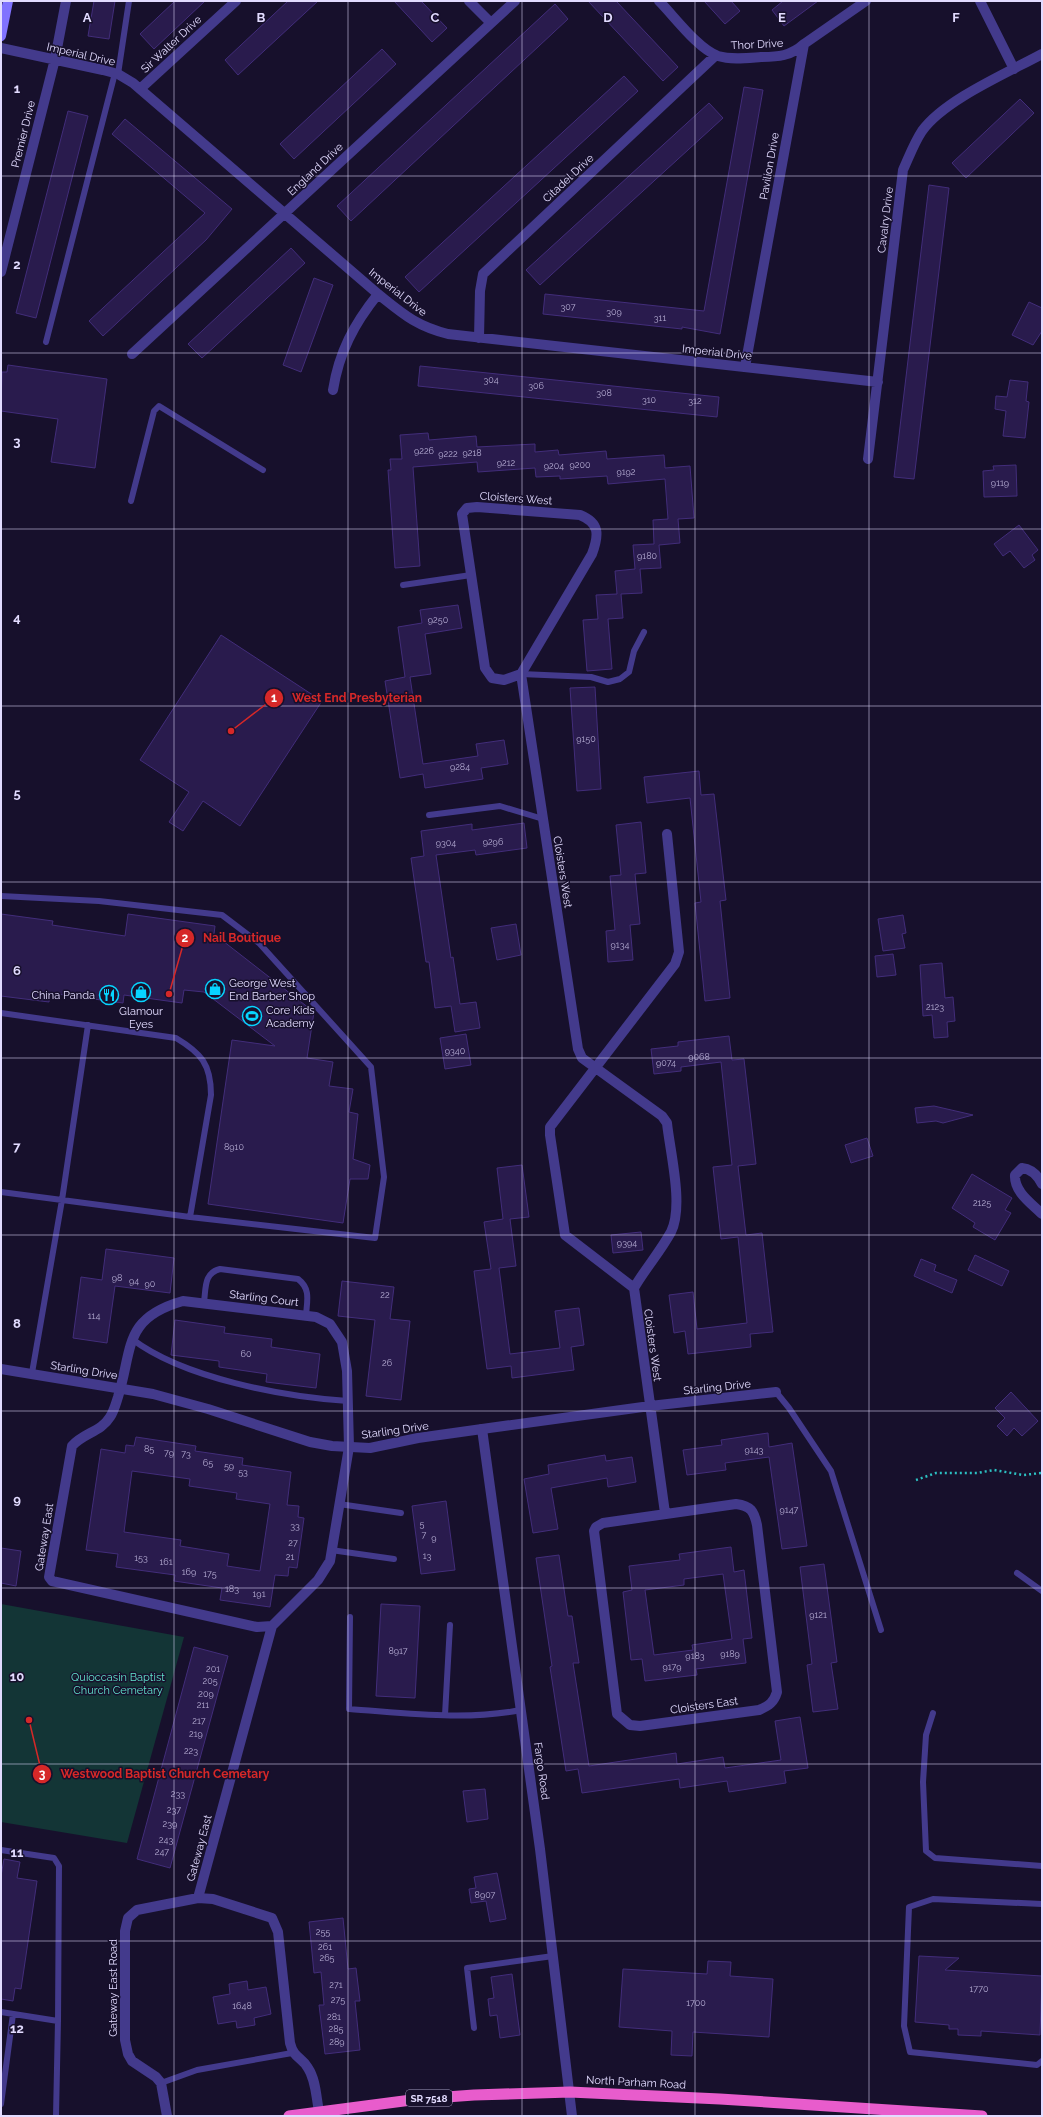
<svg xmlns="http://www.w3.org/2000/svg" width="1043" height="2117" viewBox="0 0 1043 2117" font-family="Raleway,sans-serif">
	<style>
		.green { fill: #133536 }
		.building { fill: #291b4d; stroke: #422d7a; fill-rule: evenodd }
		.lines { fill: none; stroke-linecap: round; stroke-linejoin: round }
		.path { stroke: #2cc0c2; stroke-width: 2.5; stroke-dasharray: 2 3; stroke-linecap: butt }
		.service { stroke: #433a8c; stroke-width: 6 }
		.minor { stroke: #433a8c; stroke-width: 10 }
		.tertiary { stroke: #433a8c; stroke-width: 10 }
		.secondary { stroke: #8072ff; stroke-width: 10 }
		.trunk { stroke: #e85ccc; stroke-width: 11 }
		.grid { fill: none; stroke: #e2dbff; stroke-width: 1; stroke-opacity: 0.55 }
		.labels { text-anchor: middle; stroke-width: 3; stroke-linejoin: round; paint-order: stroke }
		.number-label { font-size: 9px; fill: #b4abd2 }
		.shield { fill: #17102c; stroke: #a59ec0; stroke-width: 1 }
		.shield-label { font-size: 10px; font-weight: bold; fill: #e2dbff }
		.street-label { font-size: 11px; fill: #e2dbff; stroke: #17102c }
		.poi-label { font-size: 11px; fill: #e2dbff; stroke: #17102c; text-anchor: start }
		.park-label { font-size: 11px; fill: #61e5ce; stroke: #17102c }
		.grid-label { font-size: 13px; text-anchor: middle; font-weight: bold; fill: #e2dbff; stroke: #17102c; stroke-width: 3; stroke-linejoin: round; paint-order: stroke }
		.leader { fill: none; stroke: #d62828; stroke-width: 1.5 }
		.callout-dot { fill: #d62828; stroke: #17102c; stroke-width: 1.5 }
		.mark-label { font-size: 12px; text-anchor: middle; font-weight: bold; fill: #fff }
		.callout-label { font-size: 12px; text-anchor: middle; font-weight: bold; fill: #d62828; stroke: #17102c; stroke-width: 3; stroke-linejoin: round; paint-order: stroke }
	</style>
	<rect width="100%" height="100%" fill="#17102c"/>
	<path class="green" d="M1 1604 184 1637 127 1843 1 1822Z"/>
	<path class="building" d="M94 1H115L109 39 88 36Z
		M175 1H205L154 49 140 34Z
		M288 1H318L238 75 225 60Z
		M394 1H421L447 28 432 42Z
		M588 1H616L678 67 663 81Z
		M704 1H731L740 11 725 24Z
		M783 1H818L784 26 772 10Z
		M555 4 568 19 351 221 337 206Z
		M382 49 396 64 294 159 280 144Z
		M624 76 638 91 419 292 405 277Z
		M744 87 763 90 720 334 682 327V329L543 314 545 294 704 311Z
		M1020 99 1034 113 966 178 952 163Z
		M709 103 723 118 540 285 526 270Z
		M68 111 88 116 36 318 16 313Z
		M125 119 232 209 206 240 103 336 89 321 205 213 112 134Z
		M929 185 949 188 914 479 894 477Z
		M291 248 305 263 202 358 188 344Z
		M314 278 333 285 301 372 283 365Z
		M1029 302 1042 308V331L1033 345 1012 335Z
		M8 365 107 379 95 468 51 462 58 419 1 411 2 372H7Z
		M420 366 719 397 717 417 418 386Z
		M1010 380 1028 382 1026 401 1029 402 1025 438 1003 436 1006 411 995 409 996 396 1007 397Z
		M428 433 429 440 476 436 477 447 535 444V452L558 450 559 455 606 451 607 459 664 455 665 468 690 466 694 518 678 519 680 543 659 545 661 568 640 569 642 593 621 594 623 618 608 619 612 669 587 671 583 620 598 619 596 595 617 594 615 571 635 569 633 545 654 544 653 520 668 519 665 479 608 484 607 476 560 479V476L536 477 535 468 478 472 477 462 413 467 420 566 395 568 388 470H391L390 459H402L400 435Z
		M1016 465 1017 496 984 497 983 471 994 470 993 466Z
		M1019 525 1038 550 1032 555 1035 560 1024 568 1010 551 1003 556 994 544Z
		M458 605 462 628 425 634 431 674 410 677 423 764 478 756 476 744 504 740 508 764 481 768 483 779 425 788 423 774 400 778 385 681 405 677 398 627 422 623 420 610Z
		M221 635 322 701 240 826 203 801 183 831 169 822 189 792 140 760Z
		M595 687 601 789 577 791 570 688Z
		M699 771 701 795 714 794 726 900 720 901 730 998 705 1001 695 903 701 902 690 798 647 803 644 777Z
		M641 822 646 873 635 874 640 924 630 925 633 960 608 962 606 931 615 930 610 876 621 875 616 825Z
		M524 823 527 848 476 855 475 850 436 855 451 958 453 957 460 1004 476 1002 480 1028 455 1032 451 1006 435 1008 429 962H426L411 858 424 856 421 831 472 824V830Z
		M1 914 53 921 52 925 125 936 128 914 215 926 214 934 314 1012 307 1058 333 1062 329 1086 353 1089 349 1112 358 1114 353 1159 370 1165 368 1179H350L343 1223 208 1204 232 1040 275 1046 204 992 184 990 182 1003 124 995 123 1003 50 993 49 1002 1 996Z
		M903 915 906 933 902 934 905 948 883 951 878 919Z
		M516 924 521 955 497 960 491 928Z
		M893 954 896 975 877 977 875 956Z
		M942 963 945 998 953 997 955 1021 947 1022 948 1037 934 1038 932 1015 923 1016 920 965Z
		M466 1034 471 1065 445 1069 440 1038Z
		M729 1036 732 1060 744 1059 756 1164 738 1166 746 1235 762 1233 773 1332 750 1334 751 1347 688 1354 685 1331 674 1333 669 1295 693 1292 697 1329 747 1323 738 1237 721 1239 713 1167 732 1165 721 1062 681 1067V1071L654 1074 651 1049 678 1046V1042Z
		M934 1106 973 1115 943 1123 936 1121 917 1123 915 1108Z
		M867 1138 873 1156 851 1163 845 1145Z
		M522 1165 529 1217 510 1219 516 1266 499 1268 510 1354 560 1348 555 1311 579 1308 584 1345 571 1347 574 1370 512 1378 511 1366 487 1369 474 1271 491 1269 484 1222 503 1219 497 1168Z
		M972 1174 1012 1198 1005 1210 1011 1213 995 1240 973 1227 975 1223 952 1208Z
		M641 1232 643 1250 613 1253 611 1235Z
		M106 1249 174 1258 170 1293 115 1286 107 1343 73 1338 81 1277 102 1280Z
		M975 1255 1009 1271 1002 1286 968 1270Z
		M921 1259 936 1265 934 1271 957 1280 952 1293 914 1276Z
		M342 1281 394 1287 390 1319 410 1321 401 1400 366 1396 375 1320 338 1316Z
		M175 1320 225 1327 224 1333 272 1339 271 1347 320 1354 316 1388 266 1382 267 1374 219 1367V1361L171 1355Z
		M1011 1392 1038 1421 1022 1436 1014 1428 1007 1436 997 1426 1005 1418 995 1408Z
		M768 1433 769 1447 792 1443 807 1546 782 1549 769 1457 725 1463 726 1470 687 1475 683 1450 722 1445 721 1440Z
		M136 1437 196 1446 195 1451 243 1458 242 1465 291 1472 287 1505 299 1506 298 1517 304 1518 297 1568 289 1567 288 1576 275 1575 270 1607 220 1600 222 1588 174 1581 175 1575 116 1567 118 1554 86 1550 101 1449 125 1453 126 1445 134 1446ZM132 1471 190 1479 189 1486 237 1493 236 1499 270 1504 260 1571 227 1566 229 1554 180 1546 181 1540 124 1532Z
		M605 1455 606 1461 632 1457 636 1482 608 1487 607 1478 551 1488 558 1529 533 1533 524 1479 549 1474 548 1465Z
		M446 1501 455 1570 421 1574 412 1506Z
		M731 1547 734 1572 744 1570 752 1638 743 1639 746 1663 696 1669 697 1675 645 1681 642 1659 631 1660 623 1592 632 1590 629 1566 680 1560 679 1554ZM723 1574 732 1639 692 1645 693 1650 654 1655 645 1590 684 1585V1579Z
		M1 1548 21 1551 16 1586 1 1583Z
		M559 1555 568 1616H572L579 1663H573L589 1766 676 1753 677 1764 723 1757 725 1768 781 1760 775 1721 800 1717 808 1768 784 1771 786 1783 729 1792 727 1781 680 1788 679 1779 582 1793 578 1769 566 1771 550 1667 552 1666 536 1558Z
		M824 1564 837 1662 831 1663 838 1709 813 1712 807 1665 812 1664 800 1567Z
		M381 1604 420 1606 415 1698 376 1696Z
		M194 1647 228 1656 170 1868 137 1859Z
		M485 1789 488 1819 467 1822 463 1791Z
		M4 1859 20 1862 17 1878 37 1881 21 1989 15 1988 13 2001 1 1999V1876Z
		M497 1873 506 1919 490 1922 486 1901 471 1903 469 1889 476 1888 474 1877Z
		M343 1918 348 1969 356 1968 360 2001H355L360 2050 325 2054 319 2005H324L321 1972 314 1973 309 1922Z
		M919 1956 959 1958 945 1970 1042 1976 1040 2035 981 2031V2036L958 2035V2029H949V2025L915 2022Z
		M708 1961 731 1962 730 1976 773 1979 769 2037 693 2032 692 2056 671 2055 672 2031 619 2027 623 1969 707 1974Z
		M512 1974 520 2035 500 2038 497 2015 490 2016 488 1999 494 1998 491 1977Z
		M247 1981 248 1990 266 1987 271 2014 254 2018 255 2025 237 2028 236 2021 218 2024 213 1997 230 1994 229 1984Z"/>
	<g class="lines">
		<path class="path" d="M916 1480 936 1473H977L994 1470 1023 1475 1042 1473"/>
		<path class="service" d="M118 74 129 1
			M46 342 115 73
			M131 501 154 411 159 406 263 470
			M403 585 471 575
			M521 674 591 677 608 682 620 679 629 672 634 651 644 632
			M429 815 500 806 543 819
			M1 896 99 901 222 915 259 943 371 1067 384 1177 375 1238 190 1217
			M1 1013 176 1038C201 1053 211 1064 211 1095L190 1217 62 1200 32 1373
			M1 1192 62 1200 88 1025
			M204 1302C206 1287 204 1273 220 1269L298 1279C311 1289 307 1301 306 1315
			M132 1339C183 1378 284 1397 348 1401
			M776 1392 789 1408 831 1471 881 1630
			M339 1504 401 1513
			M331 1550 394 1559
			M1017 1573 1042 1591
			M350 1617 349 1709C406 1713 465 1721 521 1710
			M933 1713 926 1735 923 1782 926 1851 935 1858 1042 1866
			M445 1715 450 1625
			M1 1850 54 1858 59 1866 58 2021
			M1042 1904 933 1899 909 1907 904 2026 910 2052 1037 2065 1042 2061
			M1 2012 58 2021 56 2116
			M474 2028 467 1968 553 1956
			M161 2083 197 2070 292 2053
			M1 2104 13 2014"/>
		<path class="minor" d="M469 1 491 23
			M659 1C674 16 698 49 718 56 731 60 747 58 761 57 778 57 791 56 804 44
			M980 1 1014 69
			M1 48 103 70 118 74 133 83 378 294C403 314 416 326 448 334L878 382
			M140 89 236 1
			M1 272 55 59 66 1
			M479 338 480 291 483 274 716 55
			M132 354 515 1
			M745 367 804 44 866 1
			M333 390C339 352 354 324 378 294
			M868 459 903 170C909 157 914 143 922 131 944 100 1007 73 1042 54
			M477 507 580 515C600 523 599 535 592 554L521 674 504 680 492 678 485 668 462 514 467 508Z
			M521 674 578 1049 582 1058 662 1116 667 1123C670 1152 684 1206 671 1232 660 1252 645 1269 634 1288L665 1513
			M1042 1184C1038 1176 1032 1169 1022 1168L1015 1175C1014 1192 1031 1203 1042 1214
			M634 1288 565 1235 550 1135V1127L675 964 679 952 667 834
			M183 1301 316 1317 330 1324 342 1342 347 1371 349 1447 330 1561 318 1580 272 1626 257 1627 52 1581 49 1577 72 1446C83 1433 101 1432 110 1417 114 1411 116 1403 118 1397 133 1348 123 1318 183 1301Z
			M482 1429 650 1406 776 1392
			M736 1504C751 1506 754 1511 757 1525L777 1692C774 1702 769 1706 759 1710L640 1726 630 1725 617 1714 594 1531 596 1527 603 1523Z
			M198 1898 272 1626
			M167 2116 161 2083 156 2077 132 2061 128 2054 125 2040V1931L128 1918 137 1910 198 1898 213 1899 272 1918 278 1932 290 2043C294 2059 302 2057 308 2068 316 2080 316 2097 319 2111"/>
		<path class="tertiary" d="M1 1369 153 1394 208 1409 310 1442 332 1446 370 1448 418 1438 482 1429 540 1849 572 2116"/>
		<path class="secondary" d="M1 36 8 1"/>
		<path class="trunk" d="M289 2116 419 2099 474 2095 570 2092 720 2099 982 2116"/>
	</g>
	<path class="grid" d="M174 1V2116M348 1V2116M522 1V2116M695 1V2116M869 1V2116M1 176H1042M1 353H1042M1 529H1042M1 706H1042M1 882H1042M1 1058H1042M1 1235H1042M1 1411H1042M1 1588H1042M1 1764H1042M1 1941H1042"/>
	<defs>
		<symbol id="shop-ring" viewBox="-11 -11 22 22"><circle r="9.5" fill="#17102c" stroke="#07d4ff" stroke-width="1.5"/><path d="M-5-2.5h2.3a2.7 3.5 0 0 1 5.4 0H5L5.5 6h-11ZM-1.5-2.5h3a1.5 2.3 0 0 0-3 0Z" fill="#07d4ff"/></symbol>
		<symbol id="restaurant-ring" viewBox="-11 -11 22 22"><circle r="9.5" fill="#17102c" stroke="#07d4ff" stroke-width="1.5"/><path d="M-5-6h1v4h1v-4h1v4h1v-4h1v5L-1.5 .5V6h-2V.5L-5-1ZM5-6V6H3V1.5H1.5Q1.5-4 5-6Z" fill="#07d4ff"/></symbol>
		<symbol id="stadium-ring" viewBox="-11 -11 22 22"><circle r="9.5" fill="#17102c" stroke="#07d4ff" stroke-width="1.5"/><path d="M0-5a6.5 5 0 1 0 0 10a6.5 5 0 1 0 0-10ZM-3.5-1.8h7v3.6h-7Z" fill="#07d4ff"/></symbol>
	</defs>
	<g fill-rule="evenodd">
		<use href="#shop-ring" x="204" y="978" width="22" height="22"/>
		<use href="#shop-ring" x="130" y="981" width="22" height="22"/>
		<use href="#restaurant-ring" x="98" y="984" width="22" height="22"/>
		<use href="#stadium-ring" x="241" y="1005" width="22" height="22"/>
	</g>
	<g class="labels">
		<g class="number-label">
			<text x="568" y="310">307</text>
			<text x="614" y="315">309</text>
			<text x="660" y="321">311</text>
			<text x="491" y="383">304</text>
			<text x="536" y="389">306</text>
			<text x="604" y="396">308</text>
			<text x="649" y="403">310</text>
			<text x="695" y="404">312</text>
			<text x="424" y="454">9226</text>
			<text x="472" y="456">9218</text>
			<text x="448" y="457">9222</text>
			<text x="506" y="466">9212</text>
			<text x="580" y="468">9200</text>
			<text x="554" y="469">9204</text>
			<text x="626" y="475">9192</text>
			<text x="1000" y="486">9119</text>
			<text x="647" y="559">9180</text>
			<text x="438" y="623">9250</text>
			<text x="586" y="742">9150</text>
			<text x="460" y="770">9284</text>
			<text x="493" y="845">9296</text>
			<text x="446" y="846">9304</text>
			<text x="620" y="948">9134</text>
			<text x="935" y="1010">2123</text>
			<text x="455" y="1054">9340</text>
			<text x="699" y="1060">9068</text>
			<text x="666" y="1066">9074</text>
			<text x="234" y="1150">8910</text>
			<text x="982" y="1206">2125</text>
			<text x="627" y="1246">9394</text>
			<text x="117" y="1281">98</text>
			<text x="134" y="1284">94</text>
			<text x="150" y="1287">90</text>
			<text x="385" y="1298">22</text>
			<text x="94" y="1319">114</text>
			<text x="246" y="1357">60</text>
			<text x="387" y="1366">26</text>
			<text x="149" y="1452">85</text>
			<text x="754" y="1453">9143</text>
			<text x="169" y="1456">79</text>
			<text x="186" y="1457">73</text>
			<text x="208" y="1466">65</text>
			<text x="229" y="1469">59</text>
			<text x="243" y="1475">53</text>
			<text x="789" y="1513">9147</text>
			<text x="422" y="1527">5</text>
			<text x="295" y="1529">33</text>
			<text x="424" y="1538">7</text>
			<text x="434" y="1541">9</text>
			<text x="293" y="1546">27</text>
			<text x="427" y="1559">13</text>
			<text x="290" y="1560">21</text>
			<text x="141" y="1561">153</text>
			<text x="166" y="1565">161</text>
			<text x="189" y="1575">169</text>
			<text x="210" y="1577">175</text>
			<text x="232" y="1592">183</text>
			<text x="259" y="1597">191</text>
			<text x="818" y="1618">9121</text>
			<text x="398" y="1654">8917</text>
			<text x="730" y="1657">9189</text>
			<text x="695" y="1659">9183</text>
			<text x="672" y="1670">9179</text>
			<text x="213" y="1672">201</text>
			<text x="210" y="1684">205</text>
			<text x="206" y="1697">209</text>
			<text x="203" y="1708">211</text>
			<text x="199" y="1724">217</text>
			<text x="196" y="1737">219</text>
			<text x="191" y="1754">223</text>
			<text x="178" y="1797">233</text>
			<text x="174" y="1813">237</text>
			<text x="170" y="1827">239</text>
			<text x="166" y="1843">243</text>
			<text x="162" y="1855">247</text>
			<text x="485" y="1898">8907</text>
			<text x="323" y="1935">255</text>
			<text x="325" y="1950">261</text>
			<text x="327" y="1961">265</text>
			<text x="336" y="1988">271</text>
			<text x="979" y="1992">1770</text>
			<text x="338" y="2003">275</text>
			<text x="696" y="2006">1700</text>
			<text x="242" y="2009">1648</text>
			<text x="334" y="2020">281</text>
			<text x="336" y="2032">285</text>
			<text x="337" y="2045">289</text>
		</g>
		<rect class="shield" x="406" y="2090" width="46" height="16" rx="3"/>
		<g class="shield-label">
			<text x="429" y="2102">SR 7518</text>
		</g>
		<g class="street-label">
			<text transform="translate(171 44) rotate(-43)" y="4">Sir Walter Drive</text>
			<text transform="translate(757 44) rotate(-3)" y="4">Thor Drive</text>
			<text transform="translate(81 54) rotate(13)" y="4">Imperial Drive</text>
			<text transform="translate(23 134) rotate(-76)" y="4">Premier Drive</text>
			<text transform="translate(769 166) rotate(-80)" y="4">Pavilion Drive</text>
			<text transform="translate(315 169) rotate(-43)" y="4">England Drive</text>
			<text transform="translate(568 178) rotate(-43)" y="4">Citadel Drive</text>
			<text transform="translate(885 220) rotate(-83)" y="4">Cavalry Drive</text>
			<text transform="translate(398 292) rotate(38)" y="4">Imperial Drive</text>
			<text transform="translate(717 352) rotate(6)" y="4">Imperial Drive</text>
			<text transform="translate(516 498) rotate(4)" y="4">Cloisters West</text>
			<text transform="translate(563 872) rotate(81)" y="4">Cloisters West</text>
			<text transform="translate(264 1298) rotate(7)" y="4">Starling Court</text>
			<text transform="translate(653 1345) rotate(82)" y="4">Cloisters West</text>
			<text transform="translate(84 1370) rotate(9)" y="4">Starling Drive</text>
			<text transform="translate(717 1387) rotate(-6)" y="4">Starling Drive</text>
			<text transform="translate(395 1430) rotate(-8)" y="4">Starling Drive</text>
			<text transform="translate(44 1537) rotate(-81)" y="4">Gateway East</text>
			<text transform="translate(704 1705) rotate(-8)" y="4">Cloisters East</text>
			<text transform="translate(542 1771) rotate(82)" y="4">Fargo Road</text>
			<text transform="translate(199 1848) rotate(-75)" y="4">Gateway East</text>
			<text transform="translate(113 1988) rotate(-90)" y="4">Gateway East Road</text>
			<text transform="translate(636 2082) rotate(3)" y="4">North Parham Road</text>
		</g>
		<g class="poi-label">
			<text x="229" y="987">George West<tspan x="229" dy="13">End Barber Shop</tspan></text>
			<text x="95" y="999" text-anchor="end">China Panda</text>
			<text x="266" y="1014">Core Kids<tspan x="266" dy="13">Academy</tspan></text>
			<text x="141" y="1015" text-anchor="middle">Glamour<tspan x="141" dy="13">Eyes</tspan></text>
		</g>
		<g class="park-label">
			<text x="118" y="1681">Quioccasin Baptist<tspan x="118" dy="13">Church Cemetary</tspan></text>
		</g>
	</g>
	<g class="grid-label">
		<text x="87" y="22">A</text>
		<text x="261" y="22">B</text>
		<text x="435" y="22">C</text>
		<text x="608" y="22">D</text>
		<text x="782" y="22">E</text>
		<text x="956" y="22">F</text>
		<text x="17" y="93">1</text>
		<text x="17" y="269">2</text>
		<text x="17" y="446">3</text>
		<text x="17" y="622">4</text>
		<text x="17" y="798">5</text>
		<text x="17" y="975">6</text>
		<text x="17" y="1151">7</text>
		<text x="17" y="1328">8</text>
		<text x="17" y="1504">9</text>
		<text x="17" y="1681">10</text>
		<text x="17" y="1857">11</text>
		<text x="17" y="2033">12</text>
	</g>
	<path class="leader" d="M231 731L274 698M169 994L185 938M29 1720L42 1774"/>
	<g class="callout-dot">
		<circle cx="231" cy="731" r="4"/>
		<circle cx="169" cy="994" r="4"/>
		<circle cx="29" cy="1720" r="4"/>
		<circle cx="274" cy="698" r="10"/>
		<circle cx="185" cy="938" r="10"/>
		<circle cx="42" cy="1774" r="10"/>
	</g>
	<g class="mark-label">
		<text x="274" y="702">1</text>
		<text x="185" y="942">2</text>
		<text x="42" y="1778">3</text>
	</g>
	<g class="callout-label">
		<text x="357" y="702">West End Presbyterian</text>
		<text x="242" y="942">Nail Boutique</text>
		<text x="165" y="1778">Westwood Baptist Church Cemetary</text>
	</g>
	<rect width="1043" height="2117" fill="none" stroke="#e2dbff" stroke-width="4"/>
</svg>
